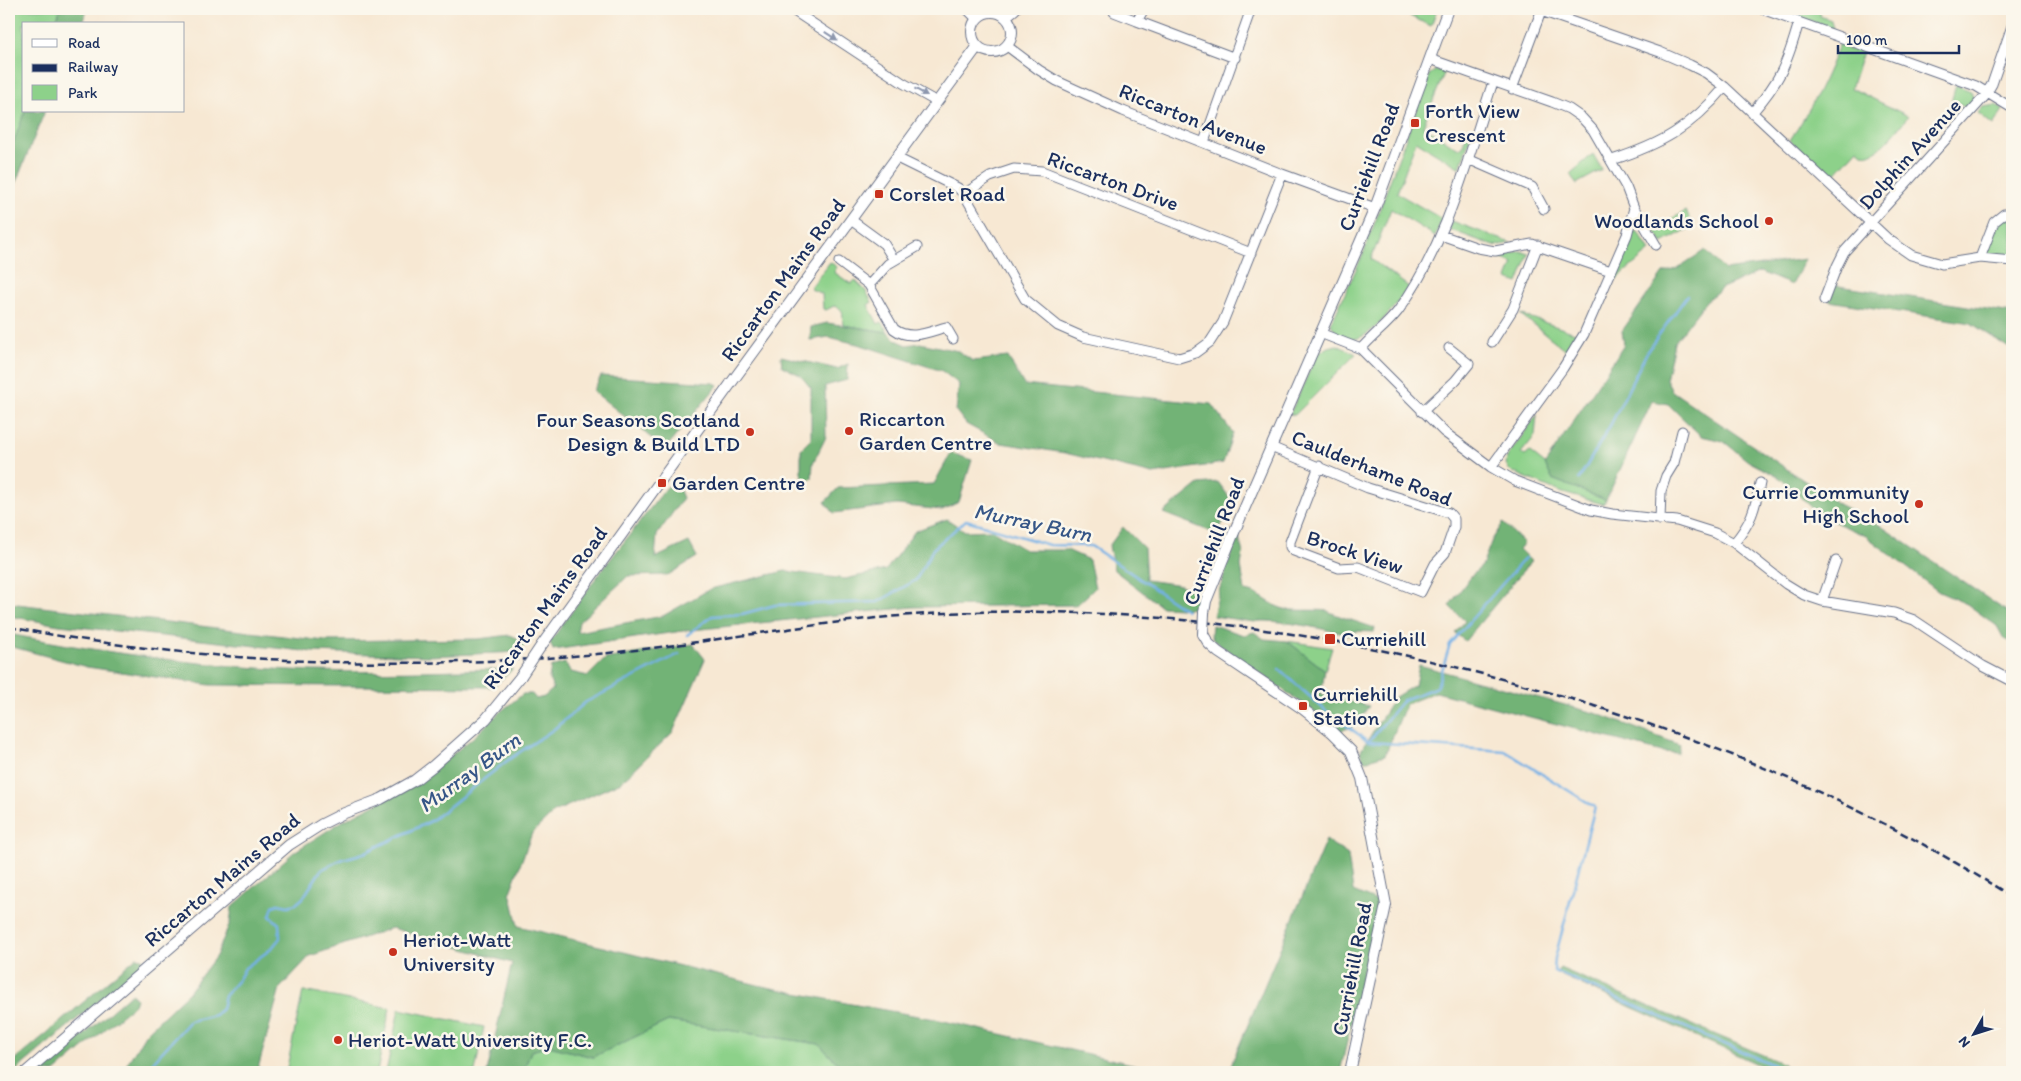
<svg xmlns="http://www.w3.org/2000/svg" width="2021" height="1081" viewBox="0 0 2021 1081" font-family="Itim,sans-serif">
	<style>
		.green { fill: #8dd18a; stroke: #548074 }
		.forest { fill: #72b376; stroke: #46716a }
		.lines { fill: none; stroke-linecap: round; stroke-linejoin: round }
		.stream { stroke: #74b1e6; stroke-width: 2.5 }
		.minor-casing { stroke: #687087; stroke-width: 11 }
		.tertiary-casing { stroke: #687087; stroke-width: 12 }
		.minor { stroke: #fff; stroke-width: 9 }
		.tertiary { stroke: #fff; stroke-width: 10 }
		.rail { stroke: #1b2f5e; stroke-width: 2.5; stroke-dasharray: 8 4; stroke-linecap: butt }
		.tertiary-bridge-casing { stroke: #687087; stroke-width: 12; stroke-linecap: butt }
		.tertiary-bridge { stroke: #fff; stroke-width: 10 }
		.oneway { fill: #8d97ae }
		.poi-dot { fill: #c8321e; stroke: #fbf7ec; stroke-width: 2 }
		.labels { text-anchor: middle; stroke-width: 5; stroke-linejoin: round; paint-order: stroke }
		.poi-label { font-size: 21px; fill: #1b2f5e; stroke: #fbf7ec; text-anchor: start }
		.street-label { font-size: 21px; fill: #1b2f5e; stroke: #fbf7ec }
		.water-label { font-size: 22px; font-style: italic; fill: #365687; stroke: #fbf7ec }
	</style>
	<rect width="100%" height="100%" fill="#fbf7ec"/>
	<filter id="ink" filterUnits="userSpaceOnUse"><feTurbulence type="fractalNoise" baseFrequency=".02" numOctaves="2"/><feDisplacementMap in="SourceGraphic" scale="10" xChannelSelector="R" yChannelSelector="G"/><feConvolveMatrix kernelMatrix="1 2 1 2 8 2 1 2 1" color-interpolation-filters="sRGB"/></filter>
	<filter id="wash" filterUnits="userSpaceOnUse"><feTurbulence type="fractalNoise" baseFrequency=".0096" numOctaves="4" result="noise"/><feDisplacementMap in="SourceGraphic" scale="20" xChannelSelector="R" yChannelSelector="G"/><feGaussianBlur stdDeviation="1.12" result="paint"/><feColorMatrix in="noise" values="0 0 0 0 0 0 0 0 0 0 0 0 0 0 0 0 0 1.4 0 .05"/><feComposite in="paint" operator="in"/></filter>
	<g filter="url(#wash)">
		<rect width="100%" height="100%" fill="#f7e8d3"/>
		<path class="green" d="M9 9H83L77 24H24V111H43L9 202Z
			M1395 9H1437L1431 26Z
			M1777 9H1821L1820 16 1831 20 1833 29Z
			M1840 42 1845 45 1848 50 1855 49 1863 52 1851 88 1908 116C1901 125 1876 159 1864 154 1861 153 1859 150 1857 149L1830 179 1790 140C1811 109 1827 77 1840 42Z
			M1436 70 1445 71 1423 126 1457 148H1462L1466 135 1470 138 1460 168 1416 141 1397 193 1442 219 1435 236 1391 209 1371 259 1409 287C1393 308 1354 367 1331 324L1364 252 1429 75Z
			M1956 85 1971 91 1974 101 1967 109 1959 104 1951 102Z
			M1996 105 2003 110 1993 125 1978 113 1983 107Z
			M1593 154 1602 170 1576 184 1570 174Z
			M1686 211 1694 226 1662 243 1654 228Z
			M2005 218 2012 219V257L1988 254 1986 249 1999 223Z
			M1452 221 1511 243 1494 246 1448 229Z
			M1634 231 1638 232 1650 251 1615 280 1612 279Z
			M1521 251 1529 254 1518 283 1507 279 1513 263 1497 257Z
			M830 262 837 267 834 272 851 284 855 280 865 290 872 302 868 305 878 324 882 322 888 332 843 325C841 317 847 309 834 306L826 310 823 309 822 294 811 289V287Z
			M1520 314 1578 334 1567 351Z
			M1337 345 1356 354 1295 415 1290 414 1317 354 1329 347Z
			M1537 415 1535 436 1521 453 1525 456 1530 452 1545 464 1552 479 1606 500 1603 504 1563 493 1510 471 1506 464 1507 457Z
			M1287 641 1332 648 1325 670Z
			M303 991 390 1008 377 1072H286Z
			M399 1009 484 1027 475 1072H386Z
			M668 1021 819 1044 846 1072H523L531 1051 549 1046 593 1057Z"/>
		<path class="forest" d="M60 9H88L81 24H55Z
			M25 111H45L9 199V155Z
			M1705 250 1725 270 1805 259 1792 285 1760 272 1722 288 1706 301 1674 343 1666 380 1672 391 1840 505 1875 522 2012 615V642L2004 639 1997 626 1967 604 1939 592 1866 536 1819 515 1780 478 1748 461 1723 441 1701 436 1668 404 1652 401 1606 500 1552 479 1545 464 1624 345 1622 331 1663 273 1677 269Z
			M1833 285 2012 313V350L1971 323 1829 301Z
			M827 323 888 332 896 340 907 345 920 343 958 351 973 361 1008 357 1024 385 1211 404 1233 433 1223 463 1153 474 1065 453 1001 443 966 424 956 411 959 384 942 371 861 345 829 337 810 340 811 327Z
			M781 356 837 369 848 364 847 380 825 386 826 437 813 463 812 478 805 481 801 473V449L811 439V388L800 375 782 366Z
			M601 376 714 383 718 385 665 449 593 391Z
			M951 453 972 460 959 502 942 510 897 505 834 513 825 502 838 488 934 484Z
			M1218 482 1233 502 1217 534 1163 513 1199 484Z
			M677 484 683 498 657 535 655 558 689 542 697 557 668 575 628 576 579 622 577 632 663 616 710 589 785 571 845 579 886 570 915 531 947 519 965 531 992 530 1025 550H1067L1089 560 1095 588 1077 605 913 607 683 631 553 650 550 642 599 574 667 487Z
			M1503 523 1524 543 1519 549 1531 561 1465 641 1455 633 1465 621 1449 606 1471 576 1482 566 1492 540Z
			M1123 527 1144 548 1146 580 1181 585 1200 595 1199 609 1162 607 1114 570 1109 546Z
			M1238 534 1243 553 1241 566 1245 591C1258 592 1268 603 1281 608 1292 612 1315 609 1328 611 1332 614 1366 625 1375 628L1374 632 1354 631 1353 636C1334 631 1270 617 1254 622L1213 616 1220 588Z
			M9 603 325 641 478 639 510 635 526 642 520 652 429 656 313 652 59 625 9 616Z
			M1212 625 1244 635 1254 632 1264 639 1287 641 1325 670 1321 694 1369 706 1355 725 1341 731 1213 640 1211 634Z
			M9 634C109 654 210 667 313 671 379 673 446 670 513 669L493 687 210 685 87 667 9 646Z
			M693 644 705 659 673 732 621 782 554 812 532 833 510 892 518 926 762 986 851 1004 935 1019 1167 1072H846L819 1044 668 1021 593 1057 549 1046 531 1051 523 1072H487L512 963 392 928 310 956 280 988 257 1072H122L146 1033 189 992 216 956 230 923 232 907 294 852 341 822 420 781 475 736 500 712 523 694H532L536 699 544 697 553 689 549 678 551 667 565 663 571 672 588 676 605 659Z
			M1419 665 1598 714 1680 745 1678 753 1662 752 1436 692 1406 704 1385 755 1364 761 1360 752 1395 697 1415 685Z
			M1326 840 1348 855 1353 891 1379 902 1340 1072H1228Z
			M137 957 143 958 141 965 14 1072H9V1065Z
			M1560 968 1784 1064 1788 1072H1775L1556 973Z
			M132 993 136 999 134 1005 55 1072H41Z"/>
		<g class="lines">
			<path class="stream" d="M1579 479 1611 424 1648 350 1687 296
				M687 635 712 616 742 614 775 605 878 602 916 580 933 549 966 520 1049 545 1091 546 1186 610
				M1279 669 1325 710 1369 742 1505 751 1595 807 1555 958 1554 971 1778 1067 1781 1072
				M1369 741 1403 700 1437 687 1450 644 1525 558
				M144 1072 190 1021 215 1015 222 1009 225 995 239 979 245 968 271 949 280 938 279 924 270 916 273 906 278 904 288 906 296 904 303 898 321 870 340 860 364 853 431 821 508 760 554 729 586 702 679 654"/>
		</g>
	</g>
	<g filter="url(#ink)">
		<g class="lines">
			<defs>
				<path id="minor" d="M791 9 903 83 937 102
					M967 9 977 19
					M1144 9 1137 21 1235 58
					M1762 9 1976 86 2012 108
					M1541 11 1660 52 1690 65 1706 73 1725 87 1888 239 1911 255 1942 264 1980 258 2012 261
					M1114 12 1137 21
					M1007 46 1039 70 1057 81 1123 111 1282 174 1375 208
					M1430 59 1552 102 1569 109 1582 118 1593 130 1626 187 1634 208 1627 235 1584 334 1563 368 1491 467
					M1512 89 1542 9
					M1752 113C1780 81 1787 64 1799 22
					M1204 142 1251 9
					M897 158 958 188 964 194 1025 299 1058 326 1083 337 1179 358 1195 353 1210 342 1223 322 1282 174
					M1468 159 1532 187 1544 209
					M1612 160C1662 144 1690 128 1725 87
					M964 194 990 177 1014 169 1042 171 1251 253
					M1634 208 1656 245
					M851 220 884 244 894 260
					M1441 235 1478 248 1495 251 1532 244 1611 271
					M917 247 888 264 869 285 894 329C910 341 928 332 946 327L953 339
					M1980 258 1994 222 2004 214H2012
					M839 262 869 285
					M1824 300 1837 266 1844 252 1985 96 1992 84 2012 26
					M1320 333 1361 349 1444 432 1491 467 1515 481 1591 510 1612 514 1677 521 1715 533 1734 543 1786 584 1804 595 1822 601 1894 613 1914 620 1983 666 2012 681
					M1492 342 1513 309 1538 245
					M1361 349C1372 336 1387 325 1398 311 1447 244 1467 160 1493 82
					M1422 412 1455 381 1469 364 1449 348
					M1271 447 1368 488 1449 513 1454 519V527L1445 553 1435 564 1421 592 1358 567 1339 568 1294 551 1290 547V542L1319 466
					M1660 520 1661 491 1666 476 1674 463 1682 431
					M1734 543C1751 523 1755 509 1760 483
					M1822 601 1836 561"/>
				<path id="tertiary" d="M972 32a20 20 0 1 1 40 0a20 20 0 1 1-40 0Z
					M1005 17 1015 9
					M1204 613 1206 601 1232 537 1375 208 1448 9
					M1203 634 1209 644 1218 652 1303 709 1332 732 1351 751 1362 778 1386 905 1350 1072
					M541 646 737 375 978 46
					M26 1072 289 845 322 824 342 814 381 799 415 780 433 766 486 719 521 676"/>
			</defs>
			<use href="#minor" class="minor-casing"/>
			<use href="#tertiary" class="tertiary-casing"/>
			<use href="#minor" class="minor"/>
			<use href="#tertiary" class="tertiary"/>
			<path class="rail" d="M9 627C199 663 393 671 586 655 707 645 825 618 946 613 1139 605 1334 632 1520 684 1693 732 1860 800 2012 897"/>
			<defs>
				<path id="tertiary-bridge" d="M1203 634 1204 613
					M521 676 541 646"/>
			</defs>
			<use href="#tertiary-bridge" class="tertiary-bridge-casing"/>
			<use href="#tertiary-bridge" class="tertiary-bridge"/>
		</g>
		<defs><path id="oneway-solid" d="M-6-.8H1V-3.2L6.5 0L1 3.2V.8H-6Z" transform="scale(1.25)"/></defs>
		<g class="oneway">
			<use href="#oneway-solid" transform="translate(831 36) rotate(33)"/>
			<use href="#oneway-solid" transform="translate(921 92) rotate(29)"/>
		</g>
	</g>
	<g class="poi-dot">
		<rect x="1410" y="118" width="10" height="10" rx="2.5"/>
		<rect x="874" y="189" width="10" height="10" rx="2.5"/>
		<circle cx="1769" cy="221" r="5"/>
		<circle cx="849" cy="431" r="5"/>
		<circle cx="750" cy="432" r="5"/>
		<rect x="657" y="478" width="10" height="10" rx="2.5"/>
		<circle cx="1919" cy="504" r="5"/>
		<rect x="1324" y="633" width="12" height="12" rx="2.5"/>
		<rect x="1298" y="701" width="10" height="10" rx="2.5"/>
		<circle cx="393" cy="952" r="5"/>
		<circle cx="338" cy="1040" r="5"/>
	</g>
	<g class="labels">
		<g class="poi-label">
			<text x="1425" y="118">Forth View<tspan x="1425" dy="24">Crescent</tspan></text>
			<text x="889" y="201">Corslet Road</text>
			<text x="1759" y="228" text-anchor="end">Woodlands School</text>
			<text x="859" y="426">Riccarton<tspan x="859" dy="24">Garden Centre</tspan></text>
			<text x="740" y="427" text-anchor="end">Four Seasons Scotland<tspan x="740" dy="24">Design &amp; Build LTD</tspan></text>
			<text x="672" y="490">Garden Centre</text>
			<text x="1909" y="499" text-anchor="end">Currie Community<tspan x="1909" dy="24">High School</tspan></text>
			<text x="1341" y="646">Curriehill</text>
			<text x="1313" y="701">Curriehill<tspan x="1313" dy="24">Station</tspan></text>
			<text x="403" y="947">Heriot-Watt<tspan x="403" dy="24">University</tspan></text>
			<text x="348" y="1047">Heriot-Watt University F.C.</text>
		</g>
		<g class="street-label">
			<text transform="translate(1193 119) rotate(22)" y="7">Riccarton Avenue</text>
			<text transform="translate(1910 154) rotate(-48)" y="7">Dolphin Avenue</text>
			<text transform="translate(1369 167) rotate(-69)" y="7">Curriehill Road</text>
			<text transform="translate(1113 181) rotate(20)" y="7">Riccarton Drive</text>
			<text transform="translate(783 280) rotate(-54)" y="7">Riccarton Mains Road</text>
			<text transform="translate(1372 468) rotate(22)" y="7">Caulderhame Road</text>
			<text transform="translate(1214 541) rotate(-69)" y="7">Curriehill Road</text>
			<text transform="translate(1355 552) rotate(18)" y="7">Brock View</text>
			<text transform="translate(545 608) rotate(-54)" y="7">Riccarton Mains Road</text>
			<text transform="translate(222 880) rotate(-40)" y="7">Riccarton Mains Road</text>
			<text transform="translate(1352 969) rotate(-79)" y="7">Curriehill Road</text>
		</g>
		<g class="water-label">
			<text transform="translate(1033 522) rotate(12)" y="8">Murray Burn</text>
			<text transform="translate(469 772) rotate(-36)" y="8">Murray Burn</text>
		</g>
	</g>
	<rect width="2021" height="1081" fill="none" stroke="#fbf7ec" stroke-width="30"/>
	<rect x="22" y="22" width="162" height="90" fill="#fbf7ec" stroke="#a1a7b3"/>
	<rect x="32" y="39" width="25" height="8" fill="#ffffff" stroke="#a1a7b3"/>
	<text x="68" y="48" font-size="15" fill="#1b2f5e">Road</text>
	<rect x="32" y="64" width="25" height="8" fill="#1b2f5e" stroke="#a1a7b3"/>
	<text x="68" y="72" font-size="15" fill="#1b2f5e">Railway</text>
	<rect x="32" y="85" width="25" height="15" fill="#8dd18a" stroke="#a1a7b3"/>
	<text x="68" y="98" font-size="15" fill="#1b2f5e">Park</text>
	<g transform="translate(1974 1034) rotate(231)" stroke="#fbf7ec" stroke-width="4" paint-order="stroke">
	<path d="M0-4L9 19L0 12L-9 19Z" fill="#1b2f5e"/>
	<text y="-8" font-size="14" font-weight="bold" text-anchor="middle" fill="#1b2f5e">N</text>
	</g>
	<path d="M1838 45v8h121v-8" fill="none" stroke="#1b2f5e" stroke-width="2.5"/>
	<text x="1846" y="45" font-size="15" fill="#1b2f5e" stroke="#fbf7ec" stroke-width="4" paint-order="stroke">100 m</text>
</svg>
